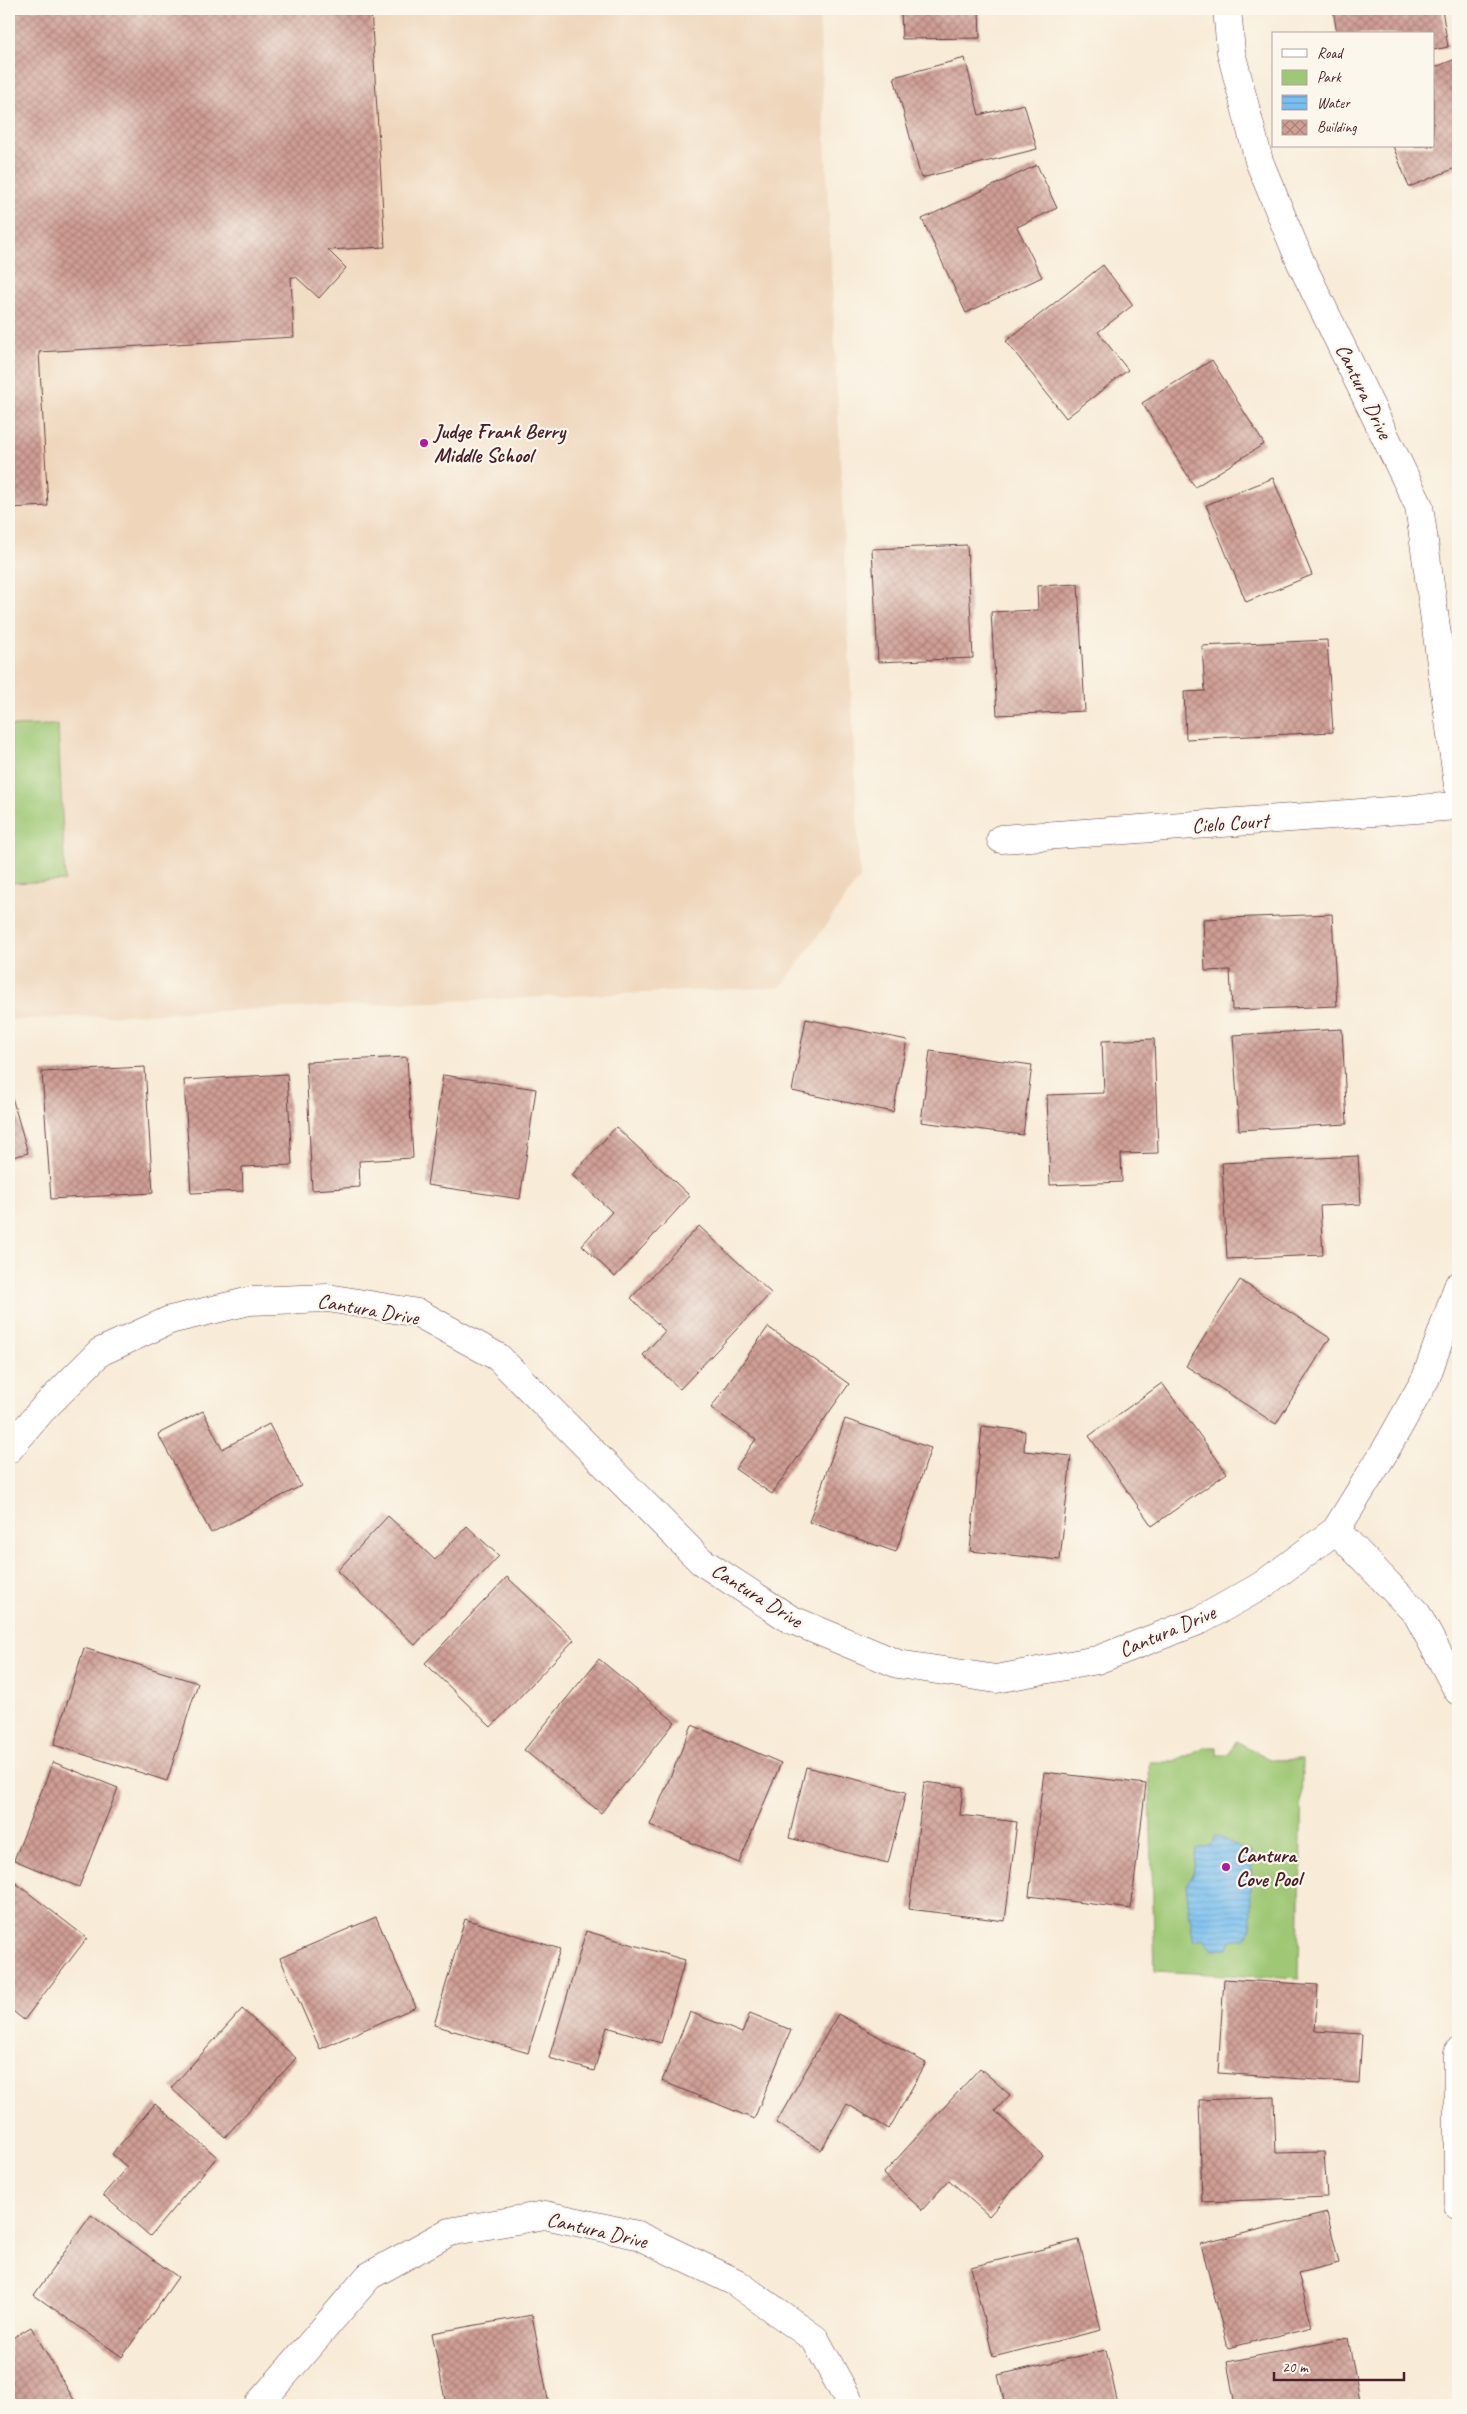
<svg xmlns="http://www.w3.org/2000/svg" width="1467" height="2414" viewBox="0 0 1467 2414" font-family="Caveat,sans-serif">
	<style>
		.built { fill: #efd6bb }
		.green { fill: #9ec875; stroke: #747450 }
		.water { fill: url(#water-rules); stroke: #616f8e }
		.building { fill: url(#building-cross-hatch) }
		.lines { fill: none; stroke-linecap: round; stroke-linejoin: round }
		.minor-casing { stroke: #643e45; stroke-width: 29 }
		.minor { stroke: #fff; stroke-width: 28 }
		.poi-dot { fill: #b5179e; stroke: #fbf7ec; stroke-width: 2 }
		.labels { text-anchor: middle; stroke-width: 4.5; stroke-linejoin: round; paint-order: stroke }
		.street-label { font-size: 21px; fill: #4a1f2b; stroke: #fbf7ec }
		.poi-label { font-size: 21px; font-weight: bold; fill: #4a1f2b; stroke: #fbf7ec; text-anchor: start }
	</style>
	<defs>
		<pattern id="water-rules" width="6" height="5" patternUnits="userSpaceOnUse" patternTransform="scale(1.25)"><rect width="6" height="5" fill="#78bff0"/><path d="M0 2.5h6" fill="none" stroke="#649bc3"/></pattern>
		<pattern id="building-cross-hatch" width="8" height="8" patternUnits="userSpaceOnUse" patternTransform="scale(1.25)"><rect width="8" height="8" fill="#cf9e94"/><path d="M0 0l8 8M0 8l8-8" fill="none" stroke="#aa8079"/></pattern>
	</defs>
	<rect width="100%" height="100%" fill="#fbf7ec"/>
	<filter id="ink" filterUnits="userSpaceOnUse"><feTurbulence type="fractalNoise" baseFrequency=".02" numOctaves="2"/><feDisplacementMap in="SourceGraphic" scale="10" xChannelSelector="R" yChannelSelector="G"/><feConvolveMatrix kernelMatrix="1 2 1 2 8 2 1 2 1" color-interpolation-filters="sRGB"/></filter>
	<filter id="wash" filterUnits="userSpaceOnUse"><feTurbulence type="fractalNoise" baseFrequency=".0096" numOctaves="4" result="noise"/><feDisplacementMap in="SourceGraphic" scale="20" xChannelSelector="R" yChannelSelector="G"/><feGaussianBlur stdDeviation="1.12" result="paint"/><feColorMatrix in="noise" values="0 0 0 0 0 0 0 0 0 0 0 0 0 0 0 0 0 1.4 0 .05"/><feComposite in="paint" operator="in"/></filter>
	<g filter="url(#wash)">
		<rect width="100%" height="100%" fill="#f8ebd7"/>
		<path class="built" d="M9 9H819L860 878 781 987 9 1020Z"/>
		<path class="green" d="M58 725 65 881 9 883V726Z
			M1236 1741 1272 1760 1302 1759 1299 1979 1155 1971 1149 1762H1174L1204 1747H1217V1755H1229Z"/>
		<path class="water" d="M1215 1836C1231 1840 1232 1848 1251 1851V1928L1245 1938 1231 1940 1228 1948 1212 1949 1204 1938 1193 1940 1186 1884 1193 1875 1196 1849 1211 1845Z"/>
		<g id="blocks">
			<path class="building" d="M9 9H371L385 247 328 250 346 268 319 298 296 277H291L294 337 39 352 48 506 9 508Z
				M901 9H979L980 38 902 39Z
				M1333 9H1442L1448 47 1433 50V34H1337Z
				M965 58 979 115 1024 104 1037 149 921 178 894 77Z
				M1458 58V167L1409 187 1393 146H1433V68Z
				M1037 165 1057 208 1017 227 1042 277 966 313 922 219Z
				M1103 265 1133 305 1098 332 1128 370 1066 418 1006 341Z
				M1212 360 1264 444 1195 487 1142 403Z
				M1273 478 1312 575 1246 602 1206 505Z
				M967 545 973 658 878 662 872 549Z
				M1078 584 1085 711 997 715 991 612 1038 610 1037 586Z
				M1327 640 1333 732 1186 739 1184 692 1205 691 1202 646Z
				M1332 914 1337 1006 1232 1010 1230 970 1205 971 1203 919Z
				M806 1019 907 1040 893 1112 792 1091Z
				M1342 1029 1347 1124 1239 1130 1233 1035Z
				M1154 1039 1158 1153 1121 1154 1122 1182 1050 1185 1047 1095 1104 1093 1102 1041Z
				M930 1051 1032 1065 1023 1135 921 1122Z
				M407 1057 413 1158 359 1161 360 1187 312 1190 306 1062Z
				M145 1067 153 1193 51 1199 42 1072Z
				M287 1074 292 1165 242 1167 243 1191 191 1193 184 1080Z
				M443 1075 536 1089 520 1199 427 1185Z
				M9 1087 28 1153 9 1158Z
				M616 1127 690 1196 615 1277 582 1245 612 1212 572 1175Z
				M1358 1156 1361 1204 1320 1206 1323 1255 1227 1259 1222 1163Z
				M699 1226 771 1293 680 1389 643 1355 665 1331 631 1298Z
				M1240 1280 1330 1338 1276 1424 1186 1366Z
				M768 1327 849 1384 772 1494 735 1469 756 1439 711 1408Z
				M1162 1383 1227 1473 1152 1526 1089 1436Z
				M203 1411 222 1449 269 1424 301 1486 211 1533 158 1434Z
				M845 1419 931 1448 896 1552 809 1522Z
				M982 1426 1025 1431 1024 1451 1071 1456 1060 1560 970 1551Z
				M388 1516 435 1560 467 1526 499 1556 415 1645 337 1571Z
				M507 1577 574 1640 491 1727 425 1663Z
				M84 1648 198 1683 167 1781 54 1745Z
				M599 1659 675 1722 601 1813 524 1750Z
				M692 1725 781 1763 739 1863 650 1825Z
				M53 1762 118 1788 79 1887 14 1860Z
				M806 1767 906 1792 888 1863 789 1838Z
				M1044 1772 1146 1784 1131 1909 1029 1896Z
				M924 1782 963 1787 960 1815 1017 1822 1005 1921 909 1909Z
				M9 1878 87 1938 24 2020 9 2008Z
				M376 1917 416 2007 320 2049 280 1958Z
				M465 1919 560 1949 528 2053 434 2025Z
				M586 1931 685 1960 661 2043 607 2027 594 2071 549 2058Z
				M1224 1979 1318 1985 1315 2031 1362 2034 1359 2083 1218 2073Z
				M242 2009 296 2058 225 2137 171 2088Z
				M690 2012 742 2033 750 2013 791 2030 754 2119 662 2081Z
				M838 2014 926 2063 889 2129 847 2104 821 2150 776 2123Z
				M980 2068 1010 2095 995 2111 1043 2156 989 2216 949 2180 922 2210 883 2174Z
				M1274 2097 1276 2153 1324 2152 1327 2197 1202 2202 1199 2100Z
				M155 2104 217 2157 150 2236 103 2195 127 2167 112 2154Z
				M1327 2213 1339 2263 1298 2273 1312 2327 1228 2348 1201 2244Z
				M91 2215 178 2277 122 2357 34 2295Z
				M1079 2240 1101 2330 993 2357 971 2267Z
				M532 2315 549 2405H446L432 2333Z
				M31 2327 77 2405H9V2340Z
				M1348 2338 1361 2405H1235L1227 2362Z
				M1106 2350 1118 2405H1005L998 2375Z"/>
		</g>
	</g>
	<g filter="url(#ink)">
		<use href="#blocks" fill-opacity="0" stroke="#643e45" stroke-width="1"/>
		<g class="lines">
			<defs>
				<path id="minor" d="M1227 9 1231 52 1259 161 1301 263 1419 506 1458 785
					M1001 839 1458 806
					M9 1449 42 1410 100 1352 170 1320 250 1301 328 1298 418 1313 498 1357 701 1561 790 1619 898 1664 996 1679 1097 1660 1201 1620 1261 1586 1336 1530 1385 1451 1426 1378 1458 1286
					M1336 1530 1417 1614 1458 1691
					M1458 2052V2204
					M258 2405 369 2276 449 2232 545 2215 637 2235 735 2282 815 2339 851 2405"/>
			</defs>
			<use href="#minor" class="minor-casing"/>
			<use href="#minor" class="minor"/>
		</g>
	</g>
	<g class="poi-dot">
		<circle cx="424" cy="443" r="5"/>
		<circle cx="1226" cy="1867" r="5"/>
	</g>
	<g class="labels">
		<g class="street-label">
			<text transform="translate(1364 391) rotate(64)" y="7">Cantura Drive</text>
			<text transform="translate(1230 823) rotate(-4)" y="7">Cielo Court</text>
			<text transform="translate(368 1309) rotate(10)" y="7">Cantura Drive</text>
			<text transform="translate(757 1595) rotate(32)" y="7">Cantura Drive</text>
			<text transform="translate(1167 1631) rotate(-23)" y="7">Cantura Drive</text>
			<text transform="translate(597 2230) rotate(13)" y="7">Cantura Drive</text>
		</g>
		<g class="poi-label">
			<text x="434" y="438">Judge Frank Berry<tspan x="434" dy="24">Middle School</tspan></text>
			<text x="1236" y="1862">Cantura<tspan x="1236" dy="24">Cove Pool</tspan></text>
		</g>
	</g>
	<rect width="1467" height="2414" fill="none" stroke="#fbf7ec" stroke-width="30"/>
	<rect x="1272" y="32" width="162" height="115" fill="#fbf7ec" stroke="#b4a19f"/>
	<rect x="1282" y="49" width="25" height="8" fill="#ffffff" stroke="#b4a19f"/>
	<text x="1317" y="58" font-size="15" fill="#4a1f2b">Road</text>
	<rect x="1282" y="70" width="25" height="15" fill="#9ec875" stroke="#b4a19f"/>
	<text x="1317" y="82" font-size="15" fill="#4a1f2b">Park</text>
	<rect x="1282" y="95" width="25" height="15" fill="url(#water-rules)" stroke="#b4a19f"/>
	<text x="1317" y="108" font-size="15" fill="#4a1f2b">Water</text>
	<rect x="1282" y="120" width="25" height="15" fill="url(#building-cross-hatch)" stroke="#b4a19f"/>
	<text x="1317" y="132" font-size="15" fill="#4a1f2b">Building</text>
	<path d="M1274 2372v8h130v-8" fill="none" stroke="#4a1f2b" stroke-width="2.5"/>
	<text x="1282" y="2372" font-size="15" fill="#4a1f2b" stroke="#fbf7ec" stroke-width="4" paint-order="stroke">20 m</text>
</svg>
